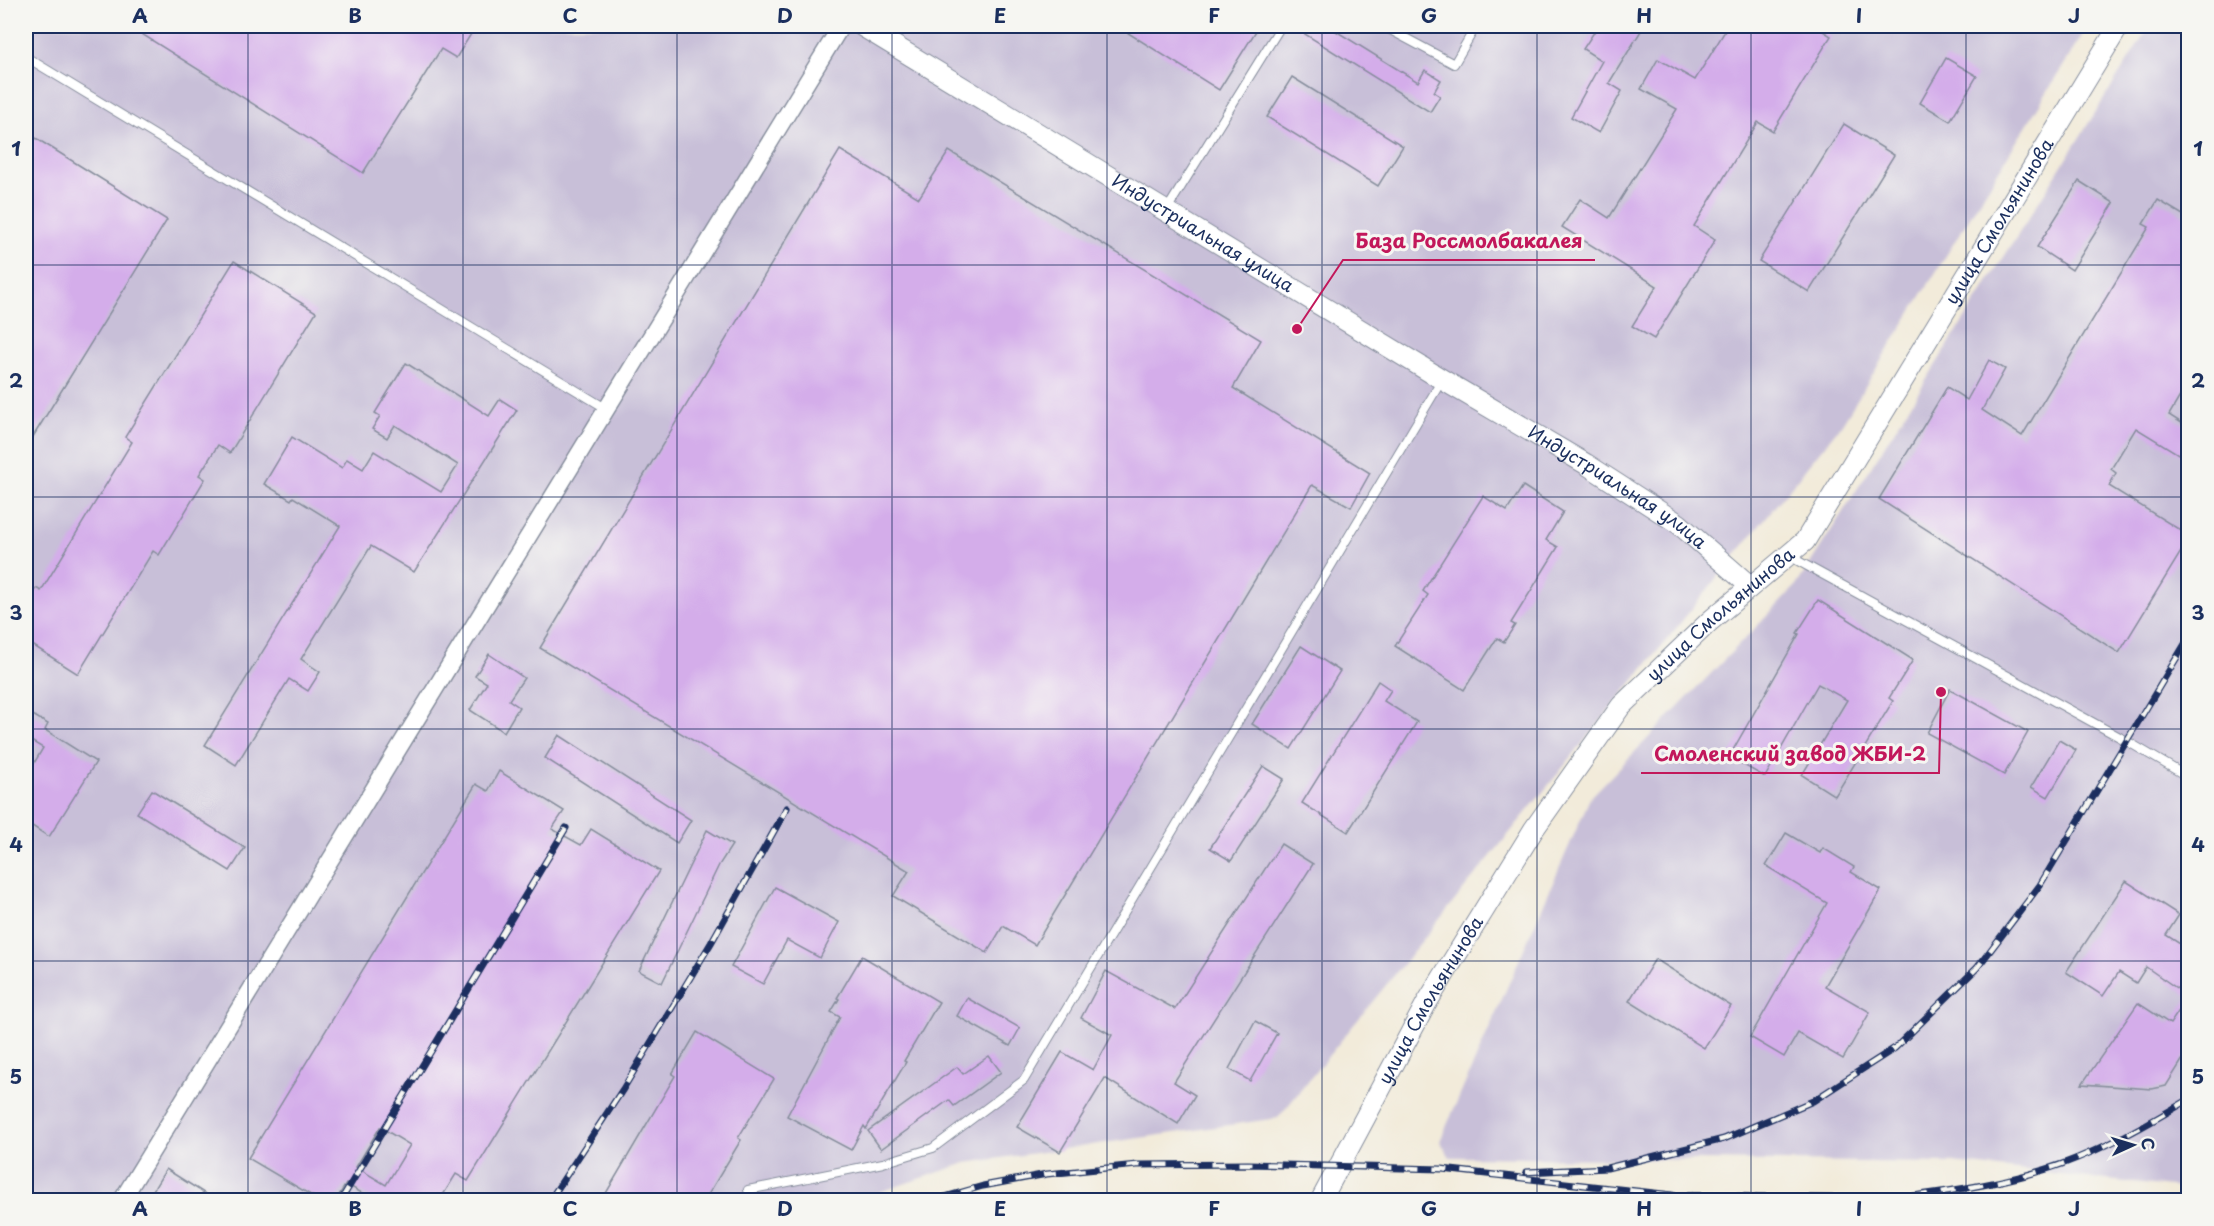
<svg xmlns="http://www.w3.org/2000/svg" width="2214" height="1226" viewBox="0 0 2214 1226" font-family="'Playpen Sans',sans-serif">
<rect width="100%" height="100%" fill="#f6f6f2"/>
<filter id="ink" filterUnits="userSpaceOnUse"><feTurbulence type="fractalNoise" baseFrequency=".0167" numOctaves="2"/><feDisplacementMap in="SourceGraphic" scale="12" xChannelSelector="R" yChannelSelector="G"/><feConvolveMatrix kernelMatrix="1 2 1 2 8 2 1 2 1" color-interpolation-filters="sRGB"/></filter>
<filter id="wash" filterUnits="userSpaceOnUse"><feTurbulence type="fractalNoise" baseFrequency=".008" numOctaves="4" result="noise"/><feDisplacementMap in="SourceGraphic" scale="24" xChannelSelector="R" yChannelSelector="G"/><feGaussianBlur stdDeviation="1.35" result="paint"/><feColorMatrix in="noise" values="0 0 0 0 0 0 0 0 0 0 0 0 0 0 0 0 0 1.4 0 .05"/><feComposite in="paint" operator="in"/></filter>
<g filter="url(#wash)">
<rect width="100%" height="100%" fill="#f2ebda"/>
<g fill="#c8bfd8">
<path d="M 26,26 L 2088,26 L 1842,424 L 1278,1118 L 966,1163 L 856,1200 L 26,1200 Z"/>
<path d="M 2150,26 L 2188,26 L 2188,1189 L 1953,1163 L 1450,1157 L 1440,1141 L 1590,798 L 1796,586 Z"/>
</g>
<g id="blocks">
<g fill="#d4adea" fill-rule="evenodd">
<path d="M 129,26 L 476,26 L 456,58 L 441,49 L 363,173 Z"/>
<path d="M 1117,26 L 1259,26 L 1219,90 Z"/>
<path d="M 1292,26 L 1328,26 L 1418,82 L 1425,70 L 1441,80 L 1434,92 L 1440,96 L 1430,112 Z"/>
<path d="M 1598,26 L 1644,26 L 1609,83 L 1622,91 L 1599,133 L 1571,117 L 1602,61 L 1583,49 Z"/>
<path d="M 1728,26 L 1815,26 L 1831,36 L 1773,131 L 1758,122 L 1694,226 L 1715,240 L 1654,339 L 1632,326 L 1657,286 L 1562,227 L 1580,199 L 1609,218 L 1677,109 L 1641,89 L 1658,59 L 1695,80 Z"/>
<path d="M 1946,58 L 1977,76 L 1950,121 L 1920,103 Z"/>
<path d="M 1292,77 L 1403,146 L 1378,186 L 1267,117 Z"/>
<path d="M 1844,124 L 1894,155 L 1809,292 L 1759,261 Z"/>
<path d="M 26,132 L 167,220 L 26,448 Z"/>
<path d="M 840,150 L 919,198 L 949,151 L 1261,340 L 1233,388 L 1370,473 L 1351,507 L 1312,485 L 1035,945 L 1003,926 L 987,953 L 893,896 L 909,871 L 540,648 Z"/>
<path d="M 2079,181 L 2114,203 L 2072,270 L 2037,247 Z"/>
<path d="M 2158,200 L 2188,218 L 2188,383 L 2169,415 L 2188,427 L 2188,460 L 2136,428 L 2111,469 L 2116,473 L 2109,486 L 2188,535 L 2188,554 L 2182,550 L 2119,653 L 1879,499 L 1947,387 L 1967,400 L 1989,360 L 2005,369 L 1982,410 L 2022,436 L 2149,227 L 2143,224 Z"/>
<path d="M 234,261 L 316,312 L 230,453 L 218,445 L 199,475 L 205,479 L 159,555 L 153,551 L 78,674 L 26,641 L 26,604 L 36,588 L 41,591 L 132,442 L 125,437 Z"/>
<path d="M 406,363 L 489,416 L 500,399 L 517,410 L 414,572 L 371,546 L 301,659 L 320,672 L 308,691 L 289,679 L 236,765 L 205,745 L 340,526 L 293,497 L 291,500 L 264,484 L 292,437 L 342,468 L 347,459 L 363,469 L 374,451 L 441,492 L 458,465 L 395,425 L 387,438 L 372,429 L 380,416 L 375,413 Z"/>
<path d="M 1523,486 L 1563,512 L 1546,540 L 1558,547 L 1511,623 L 1515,625 L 1504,642 L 1497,638 L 1464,690 L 1395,646 L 1428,595 L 1423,591 L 1483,496 L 1507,511 Z"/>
<path d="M 1818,600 L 1913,660 L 1889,698 L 1893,701 L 1835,796 L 1802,775 L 1847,700 L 1818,684 L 1765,777 L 1729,757 L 1799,634 L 1797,633 Z"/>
<path d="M 1301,646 L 1340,671 L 1291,749 L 1252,724 Z"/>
<path d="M 489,654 L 524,678 L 509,700 L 519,707 L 504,732 L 470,710 L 487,683 L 475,676 Z"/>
<path d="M 1378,681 L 1391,690 L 1384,701 L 1417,722 L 1348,832 L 1302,803 Z"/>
<path d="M 1950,689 L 2028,732 L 2004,775 L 1927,733 Z"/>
<path d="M 26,711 L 48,724 L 45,730 L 96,762 L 49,837 L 26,822 L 26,777 L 43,748 L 26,738 Z"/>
<path d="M 559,735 L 691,820 L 677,843 L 545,758 Z"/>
<path d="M 2059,740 L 2076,750 L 2048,797 L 2031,787 Z"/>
<path d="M 1263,766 L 1284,779 L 1231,861 L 1210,848 Z"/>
<path d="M 499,771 L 564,811 L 552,829 L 581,845 L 591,829 L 659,871 L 468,1181 L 456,1174 L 440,1200 L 374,1200 L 346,1184 L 336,1200 L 319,1200 L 248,1158 L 476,784 L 488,791 ZM 380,1127 L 410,1145 L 386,1185 L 356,1167 Z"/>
<path d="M 152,790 L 245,848 L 230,871 L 137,813 Z"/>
<path d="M 707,830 L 732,845 L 719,865 L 662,983 L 639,971 Z"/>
<path d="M 1786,833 L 1820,853 L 1823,848 L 1854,867 L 1851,872 L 1881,890 L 1825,986 L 1870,1012 L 1843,1059 L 1798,1033 L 1784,1057 L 1750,1037 L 1827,903 L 1766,866 Z"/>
<path d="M 1281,844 L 1313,864 L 1174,1082 L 1195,1095 L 1178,1124 L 1105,1078 L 1060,1152 L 1017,1127 L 1062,1052 L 1093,1070 L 1112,1035 L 1081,1018 L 1106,971 L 1175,1009 Z"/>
<path d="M 2126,881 L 2179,915 L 2166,935 L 2188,949 L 2188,996 L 2146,967 L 2136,983 L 2119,972 L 2103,996 L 2066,972 Z"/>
<path d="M 775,887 L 839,922 L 820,958 L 787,940 L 763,984 L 731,967 Z"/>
<path d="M 862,956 L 939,1002 L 904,1061 L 906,1062 L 866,1129 L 864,1126 L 851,1150 L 787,1116 L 840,1017 L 831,1012 L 839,999 L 837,998 Z"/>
<path d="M 1655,959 L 1731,1006 L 1704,1048 L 1629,1001 Z"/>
<path d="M 2188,997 L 2188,1051 L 2166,1086 L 2152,1089 L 2082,1084 L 2138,1003 L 2170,1024 Z"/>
<path d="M 967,998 L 1020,1028 L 1010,1046 L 957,1016 Z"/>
<path d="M 1255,1021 L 1277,1033 L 1250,1081 L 1229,1069 Z"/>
<path d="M 697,1032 L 774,1079 L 738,1138 L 741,1140 L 705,1200 L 602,1200 L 675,1076 L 672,1074 Z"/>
<path d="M 989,1056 L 1001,1072 L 954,1106 L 949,1100 L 881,1149 L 868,1131 L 957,1067 L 963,1074 Z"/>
<path d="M 166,1169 L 215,1200 L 147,1200 Z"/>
</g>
</g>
</g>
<g filter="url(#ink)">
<use href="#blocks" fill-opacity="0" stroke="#868d9c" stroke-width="1.5"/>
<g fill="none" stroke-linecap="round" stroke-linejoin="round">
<g stroke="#868d9c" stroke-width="10">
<g id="service">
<path d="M 1383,26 L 1454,64 L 1476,26"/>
<path d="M 26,57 L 607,409"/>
<path d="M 1166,211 L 1281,26"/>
<path d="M 1789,556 L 2125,740 L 2188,777"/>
<path d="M 748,1190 L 883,1163 L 933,1148 L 1024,1080 L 1442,380"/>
</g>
</g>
<g stroke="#868d9c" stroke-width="19">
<path id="minor" d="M 122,1200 L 841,26"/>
</g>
<g stroke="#868d9c" stroke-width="22">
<g id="tertiary">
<path id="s1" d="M 862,26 L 1443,380 L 1586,464 L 1679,524 L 1750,586"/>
<path id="s2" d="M 1321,1200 L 1426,1004 L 1534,829 L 1621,706 L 1710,621 L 1805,541 L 2119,26"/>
</g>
</g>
<use href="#service" stroke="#fff" stroke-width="8"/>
<use href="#minor" stroke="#fff" stroke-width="16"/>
<use href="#tertiary" stroke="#fff" stroke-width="20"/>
<g stroke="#1b2f5e" stroke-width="7">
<g id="rail">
<path d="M 1526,1172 L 1607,1168 L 1724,1139 L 1813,1101 L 1895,1048 L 1977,968 L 2040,885 L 2188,639"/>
<path d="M 1914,1196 C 1964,1189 2014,1181 2062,1164 C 2106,1148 2148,1124 2188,1100"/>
<path d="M 341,1200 L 566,828"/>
<path d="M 550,1200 L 623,1089 L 711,943 L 787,808"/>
<path d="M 934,1200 L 983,1186 L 1047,1174 L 1137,1165 L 1248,1164 L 1442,1169 L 1672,1195 L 1923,1200"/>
</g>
</g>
<use href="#rail" stroke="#f6f6f2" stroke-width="4.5" stroke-dasharray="14" stroke-linecap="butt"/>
</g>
</g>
<path fill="none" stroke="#1b2f5e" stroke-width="1.5" stroke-opacity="0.55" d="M 248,26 L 248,1200M 463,26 L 463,1200M 677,26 L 677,1200M 892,26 L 892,1200M 1107,26 L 1107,1200M 1322,26 L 1322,1200M 1537,26 L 1537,1200M 1751,26 L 1751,1200M 1966,26 L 1966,1200M 26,265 L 2188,265M 26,497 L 2188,497M 26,729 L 2188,729M 26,961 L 2188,961"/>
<g text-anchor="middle" stroke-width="6" stroke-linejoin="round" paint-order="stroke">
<g font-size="18" fill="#1b2f5e" stroke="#f6f6f2">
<text dy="6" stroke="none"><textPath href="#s2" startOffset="1200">улица Смольянинова</textPath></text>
<text dy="6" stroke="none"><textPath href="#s1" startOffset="399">Индустриальная улица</textPath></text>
<text dy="6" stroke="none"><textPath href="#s1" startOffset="885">Индустриальная улица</textPath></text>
<text dy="6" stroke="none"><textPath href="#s2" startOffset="714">улица Смольянинова</textPath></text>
<text dy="6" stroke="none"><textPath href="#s2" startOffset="228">улица Смольянинова</textPath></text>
</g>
</g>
<path fill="none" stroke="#c2185b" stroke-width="2" d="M1297 329L1343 260H1595M1941 692L1939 773H1641"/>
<g fill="#c2185b" stroke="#f6f6f2" stroke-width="2">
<circle cx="1297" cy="329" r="6"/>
<circle cx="1941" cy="692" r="6"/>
</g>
<g font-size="20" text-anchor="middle" font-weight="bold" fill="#c2185b" stroke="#f6f6f2" stroke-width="6" stroke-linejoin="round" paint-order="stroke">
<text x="1469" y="248">База Россмолбакалея</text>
<text x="1790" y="761">Смоленский завод ЖБИ-2</text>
</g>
<rect width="2214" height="1226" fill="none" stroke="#f6f6f2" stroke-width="66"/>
<g transform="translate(2133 1145) rotate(86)" stroke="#f6f6f2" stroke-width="4.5" paint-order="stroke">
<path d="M0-4.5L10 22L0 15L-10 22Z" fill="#1b2f5e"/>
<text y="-9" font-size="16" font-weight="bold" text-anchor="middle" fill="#1b2f5e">С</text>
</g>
<rect x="33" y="33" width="2148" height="1160" fill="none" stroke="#1b2f5e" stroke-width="2"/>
<g font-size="20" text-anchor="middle" font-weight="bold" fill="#1b2f5e">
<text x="140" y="23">A</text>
<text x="355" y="23">B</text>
<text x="570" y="23">C</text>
<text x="785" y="23">D</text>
<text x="1000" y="23">E</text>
<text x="1214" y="23">F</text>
<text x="1429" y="23">G</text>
<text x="1644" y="23">H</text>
<text x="1859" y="23">I</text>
<text x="2074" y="23">J</text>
<text x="16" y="156">1</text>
<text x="2198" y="156">1</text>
<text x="16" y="388">2</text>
<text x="2198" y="388">2</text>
<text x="16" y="620">3</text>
<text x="2198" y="620">3</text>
<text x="16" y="852">4</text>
<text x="2198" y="852">4</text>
<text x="16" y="1084">5</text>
<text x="2198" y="1084">5</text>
<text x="140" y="1216">A</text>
<text x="355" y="1216">B</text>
<text x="570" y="1216">C</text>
<text x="785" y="1216">D</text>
<text x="1000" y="1216">E</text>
<text x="1214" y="1216">F</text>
<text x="1429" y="1216">G</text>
<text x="1644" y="1216">H</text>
<text x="1859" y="1216">I</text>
<text x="2074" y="1216">J</text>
</g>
</svg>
